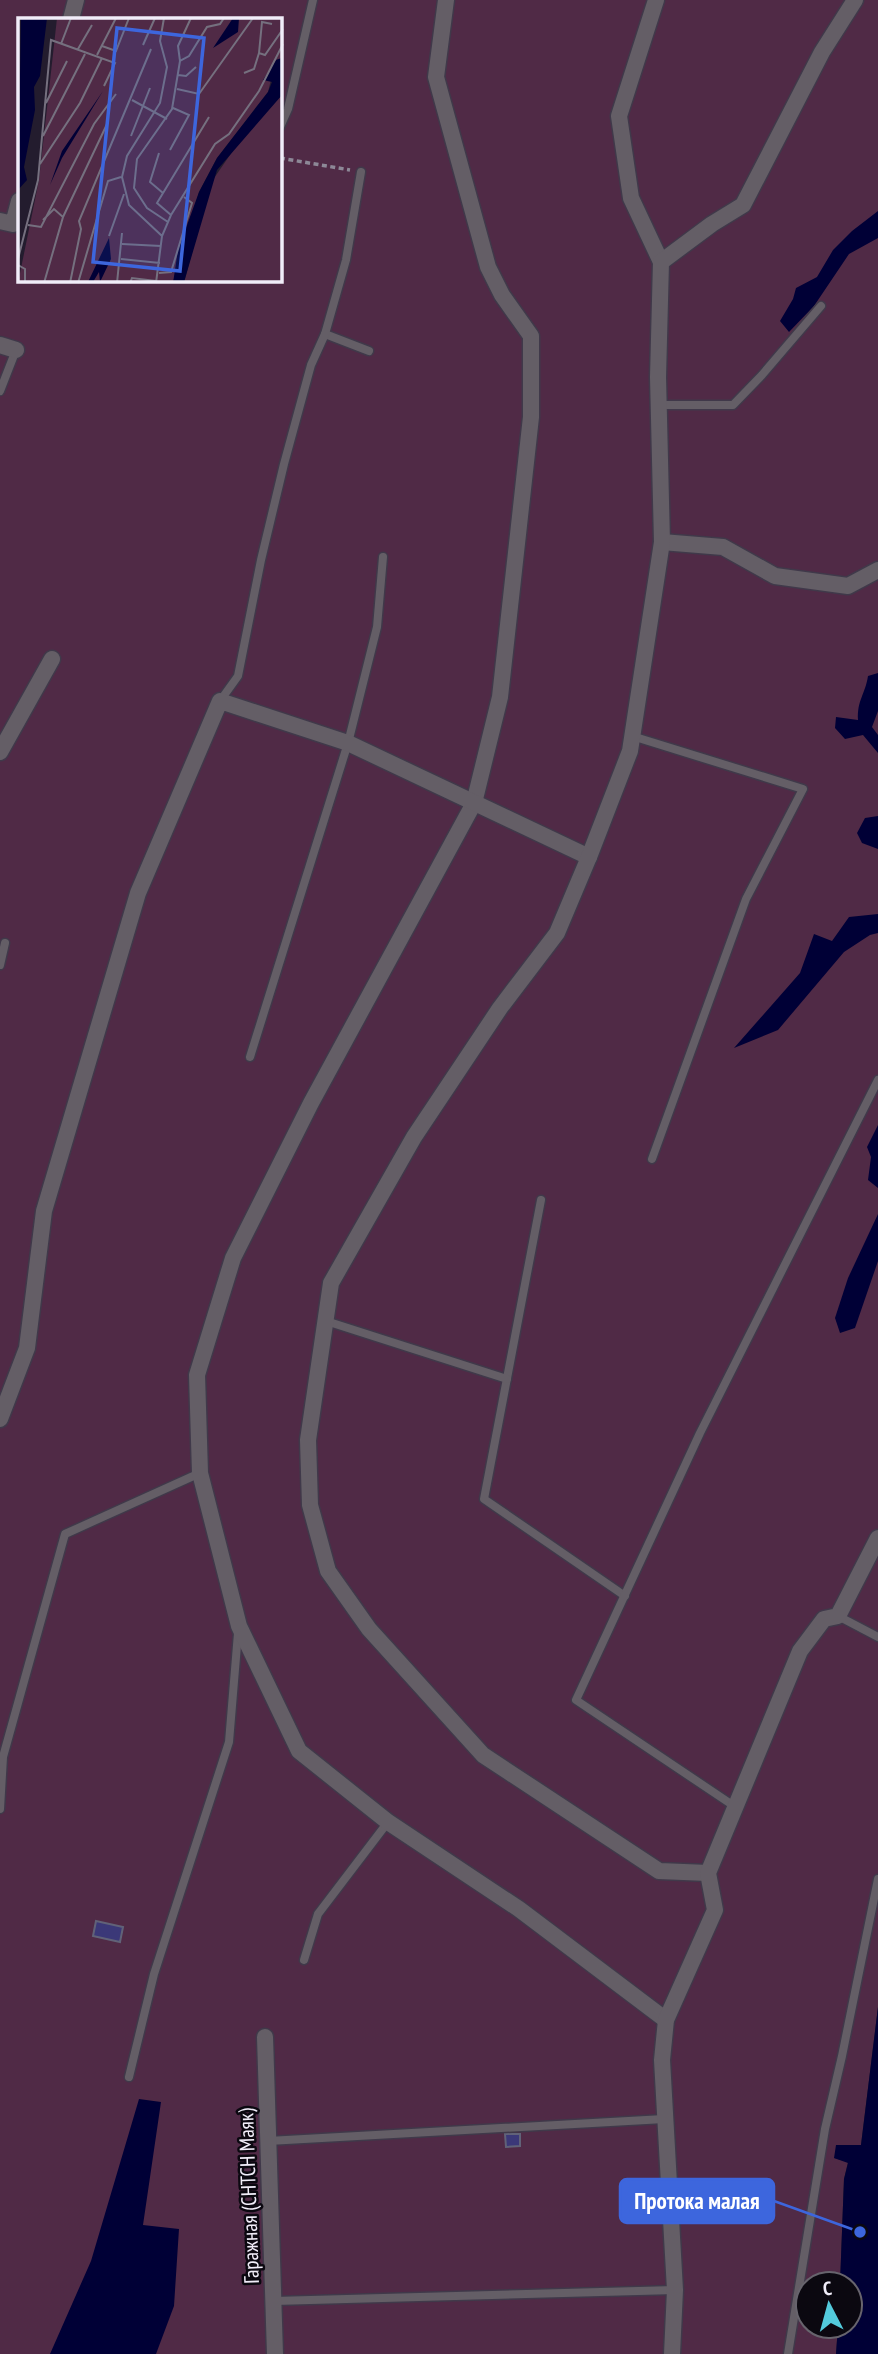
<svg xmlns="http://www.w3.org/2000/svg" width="878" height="2354" viewBox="0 0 878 2354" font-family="'PT Sans Narrow',sans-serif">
<rect width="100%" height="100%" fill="#231c2e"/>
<path fill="#502a46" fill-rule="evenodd" d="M 0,0 L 878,0 L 878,2007 L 861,2145 L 834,2158 L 848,2162 L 844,2179 L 840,2284 L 808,2284 L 808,2326 L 838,2326 L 836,2354 L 0,2354 ZM 19,19 L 280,19 L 280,280 L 19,280 Z"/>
<g fill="#000036">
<path d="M 878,211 L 878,238 L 849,254 L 814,306 L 789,332 L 780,321 L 793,299 L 796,288 L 817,277 L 833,250 L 852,231 Z"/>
<path d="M 878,673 L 878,711 L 872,727 L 878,735 L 878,753 L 863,735 L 845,739 L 835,728 L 836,717 L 858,720 C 857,700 865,695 868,676 Z"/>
<path d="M 878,816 L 878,849 L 862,843 L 857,833 L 865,818 Z"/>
<path d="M 878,914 L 878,933 L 870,935 L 844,952 L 778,1030 L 734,1048 L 800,973 L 814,934 L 832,941 L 849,917 Z"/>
<path d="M 878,1125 L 878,1188 L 868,1180 L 871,1157 L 867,1147 Z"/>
<path d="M 878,1214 L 878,1261 L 855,1328 L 840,1333 L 835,1318 L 848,1278 Z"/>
<path d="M 878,2007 L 878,2354 L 836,2354 L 838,2326 L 850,2326 L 850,2284 L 840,2284 L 844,2179 L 848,2163 L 834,2158 L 836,2145 L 861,2145 Z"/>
<path d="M 139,2099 L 161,2102 L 143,2225 L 179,2229 L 174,2306 L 156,2354 L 50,2354 L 91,2261 Z"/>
</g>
<g fill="#3b3878" stroke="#616278" stroke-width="2">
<path d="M 96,1921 L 123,1927 L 120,1942 L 93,1936 Z"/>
<path d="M 505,2134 L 520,2134 L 520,2146 L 506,2147 Z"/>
</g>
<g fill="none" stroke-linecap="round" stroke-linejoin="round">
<g stroke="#40394a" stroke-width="11">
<g id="service">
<path d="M 280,127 L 288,109 L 313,0"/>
<path d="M 325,334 L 369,351"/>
<path d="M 0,391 L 16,350"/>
<path d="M 659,405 L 733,405 L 762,375 L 821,306"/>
<path d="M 220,701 L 238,676 L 261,560 L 284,464 L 311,365 L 325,334 L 346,260 L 361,172"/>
<path d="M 632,736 L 803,789 L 746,899 L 652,1159"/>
<path d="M 0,965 L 5,943"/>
<path d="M 250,1057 L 348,743 L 377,627 L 383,557"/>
<path d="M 541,1200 L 484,1499 L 625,1596"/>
<path d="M 326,1321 L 507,1379"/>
<path d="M 838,1616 L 878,1637"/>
<path d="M 734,1806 L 576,1700 L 700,1433 L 878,1080"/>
<path d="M 0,1809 L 3,1757 L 65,1534 L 200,1473"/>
<path d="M 304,1960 L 318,1914 L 388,1822"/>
<path d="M 129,2077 L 154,1974 L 229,1742 L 238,1633"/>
<path d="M 268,2141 L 664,2119"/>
<path d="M 274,2301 L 675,2290"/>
<path d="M 788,2354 L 825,2129 L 842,2056 L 878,1879"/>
</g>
</g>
<g stroke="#40394a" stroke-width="19">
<g id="minor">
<path d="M 446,0 L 436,77 L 488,267 L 502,295 L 531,336 L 531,417 L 500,697 L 474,803 L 311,1103 L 233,1258 L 197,1375 L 200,1473 L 239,1626 L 299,1751 L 388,1822 L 519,1909 L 666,2020"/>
<path d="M 656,0 L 619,116 L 631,198 L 661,262"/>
<path d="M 71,19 L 76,0"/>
<path d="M 0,221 L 13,224 L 19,201"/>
<path d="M 0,345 L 16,350"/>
<path d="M 662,542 L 723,547 L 775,576 L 848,586 L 878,570"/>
<path d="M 0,752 L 52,659"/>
<path d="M 0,1419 L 27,1348 L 44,1211 L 138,893 L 220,701 L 348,743 L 589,857"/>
<path d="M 708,1873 L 659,1871 L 483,1755 L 369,1629 L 328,1571 L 310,1505 L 308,1440 L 331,1283 L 414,1137 L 500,1008 L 557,933 L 589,857 L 630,751 L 662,542 L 658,377 L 661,262 L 712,224 L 743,205 L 822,52 L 855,0"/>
<path d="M 265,2037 L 275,2354"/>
<path d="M 672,2354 L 675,2290 L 662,2060 L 666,2020 L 715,1910 L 708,1873 L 800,1651 L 824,1619 L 838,1616 L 878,1538"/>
</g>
</g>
<path stroke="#8d8897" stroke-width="3.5" stroke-dasharray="5 3.5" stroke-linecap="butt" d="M 280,158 L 350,170"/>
<use href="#service" stroke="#645e66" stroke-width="8"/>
<use href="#minor" stroke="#645e66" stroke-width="16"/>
</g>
<g text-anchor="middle" stroke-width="5" stroke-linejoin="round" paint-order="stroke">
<g font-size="21" fill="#f1edf9" stroke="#0b0810">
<text transform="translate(249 2196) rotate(-92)" y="7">Гаражная (СНТСН Маяк)</text>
</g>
</g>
<g transform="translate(18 18)">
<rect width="264" height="264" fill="#231c2e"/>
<path d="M 39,0 L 264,0 L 264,40 L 258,42 L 250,74 L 199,140 L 181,174 L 155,264 L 0,265 L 21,162 ZM 264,77 L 264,264 L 166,265 L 192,166 L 225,118 Z" fill="#502a46"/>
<path d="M 3,0 L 29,0 L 22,58 L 16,69 L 17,92 L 6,149 L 9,162 L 0,172 ZM 215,0 L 221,0 L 220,14 L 195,30 ZM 264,40 L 264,77 L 199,152 L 166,264 L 155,265 L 160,232 L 181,174 L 199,140 L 250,74 L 254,64 L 245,62 L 258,42 ZM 85,73 L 44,140 L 32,167 L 44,133 ZM 91,220 L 93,241 L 82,264 L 81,254 L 75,264 L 70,264 Z" fill="#000036"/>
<path fill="none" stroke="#75707f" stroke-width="2" d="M 43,26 L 53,0M 125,27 L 137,0M 84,28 L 98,33 L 111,0M 60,31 L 74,7M 241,35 L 244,4 L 254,6M 79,37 L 98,0M 162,43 L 160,28 L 173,0M 226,55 L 236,51 L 241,35 L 247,37 L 265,11M 160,57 L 168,58 L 178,49M 159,71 L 181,76 L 235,0M 114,82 L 149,101M 28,85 L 49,43M 25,118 L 67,36M 113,118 L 132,70M 152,132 L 171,97 L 155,90M 141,135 L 132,164 L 145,175M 22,146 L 62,85 L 84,40M 153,197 L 139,185 L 191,99M 45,199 L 90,104M 25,202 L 36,191 L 45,199 L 26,265M 150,204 L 129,190 L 116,170 L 119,141 L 154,91 L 162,43 L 171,38 L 189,9 L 202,6 L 206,0M 10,207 L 23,209 L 76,106 L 98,76M 91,218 L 106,176M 144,218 L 111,187 L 104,159 L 109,138 L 142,85 L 149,49 L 142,23 L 146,0M 104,226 L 143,228M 0,241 L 20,162 L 33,22 L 97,45 L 86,68M 103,241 L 142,245M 0,247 L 7,251 L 7,265M 141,255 L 153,254 L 174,185 L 166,179M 52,265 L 63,211 L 61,203 L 133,31M 60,265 L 90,163 L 103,159M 99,265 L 104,215M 112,265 L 114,260 L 138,263M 138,265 L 144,218 L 153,197 L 197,126 L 211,116 L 241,73 L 265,26"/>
<path fill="#3d66dd" fill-opacity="0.15" stroke="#3d66dd" stroke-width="3.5" d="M 99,10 L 186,20 L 162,253 L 75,244 Z"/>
<rect width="264" height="264" fill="none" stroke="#f1edf9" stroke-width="3.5"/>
</g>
<path fill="none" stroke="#3d66dd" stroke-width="2.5" d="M860 2232L774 2201"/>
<circle fill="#3d66dd" stroke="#0b0810" stroke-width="2.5" cx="860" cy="2232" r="7"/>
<rect fill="#3d66dd" stroke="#3d66dd" stroke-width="2.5" x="620" y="2179" width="154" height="44" rx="7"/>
<g font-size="23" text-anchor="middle" font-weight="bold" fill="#fff">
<text x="697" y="2209">Протока малая</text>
</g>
<g transform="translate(829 2305) rotate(354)"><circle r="33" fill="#0b0810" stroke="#67646d" stroke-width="2"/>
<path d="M0-5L12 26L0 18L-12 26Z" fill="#53cadc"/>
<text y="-10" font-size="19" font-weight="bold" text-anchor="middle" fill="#f1edf9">С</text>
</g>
</svg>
